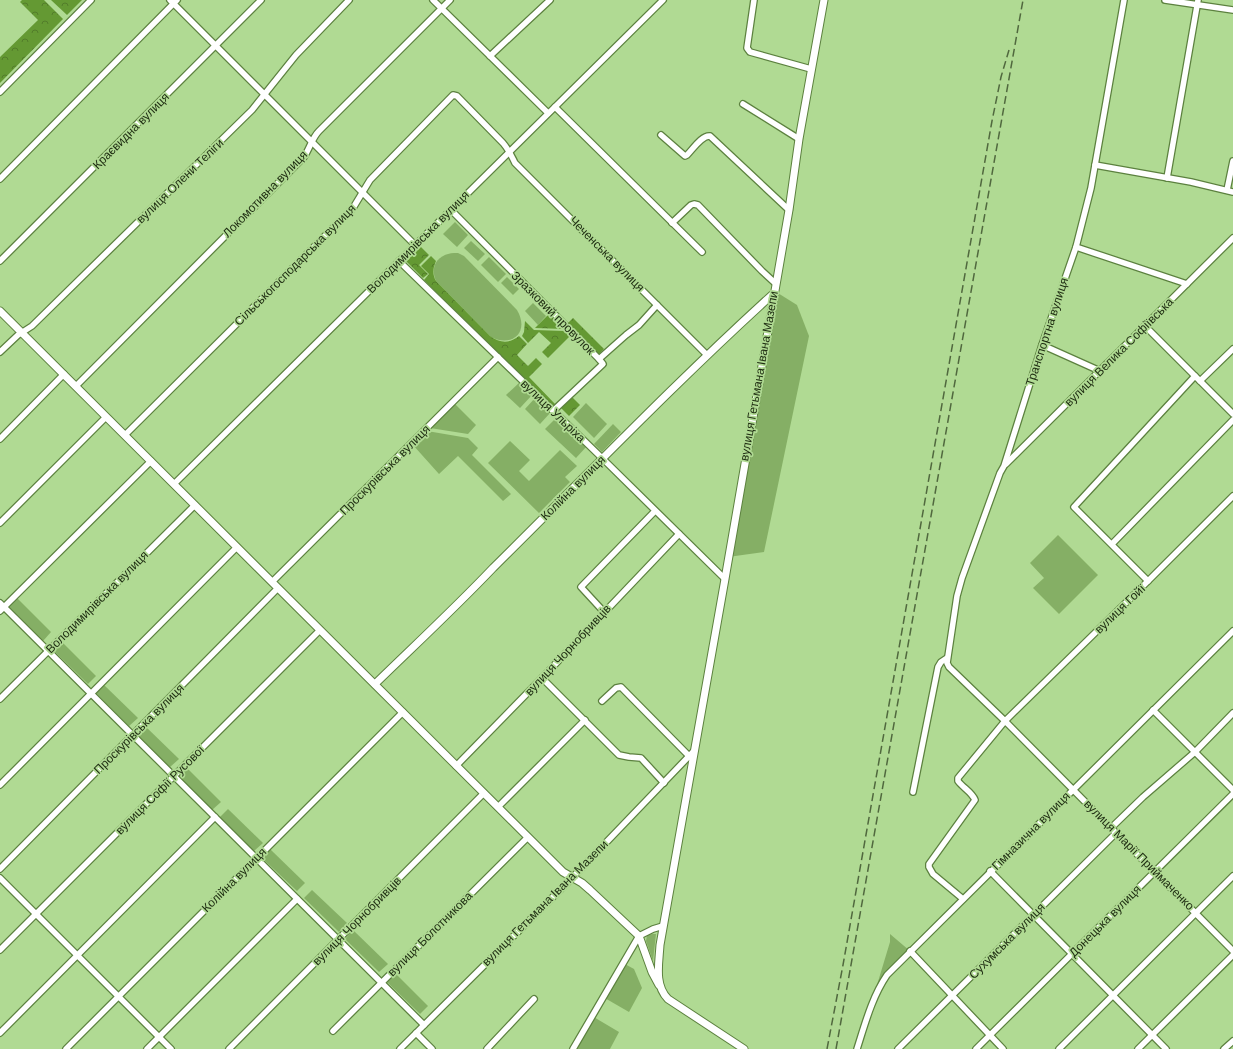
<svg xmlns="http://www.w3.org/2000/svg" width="1233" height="1049" viewBox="0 0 1233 1049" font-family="Arial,sans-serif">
<defs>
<pattern id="forest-crowns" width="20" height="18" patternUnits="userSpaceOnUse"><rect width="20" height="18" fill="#649933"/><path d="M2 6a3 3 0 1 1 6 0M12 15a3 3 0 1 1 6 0" fill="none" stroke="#527d2a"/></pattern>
</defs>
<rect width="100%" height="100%" fill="#b0da93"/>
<g fill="#85af65">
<path d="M 455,222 L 468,235 L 457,247 L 443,234 Z"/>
<path d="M 471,241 L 485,254 L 478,261 L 464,248 Z"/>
<path d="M 454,253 L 458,253 L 464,256 L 517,310 C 530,332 512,348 491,337 L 436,281 C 429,265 439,254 454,253 Z"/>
<path d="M 489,257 L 506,274 L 498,282 L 481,265 Z"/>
<path d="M 507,277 L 519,289 L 513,295 L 501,283 Z"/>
<path d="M 773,290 L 797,305 L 809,336 L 764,552 L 728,557 Z"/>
<path d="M 533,303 L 546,316 L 538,325 L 525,311 Z"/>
<path d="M 520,382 L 533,394 L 520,408 L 506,395 Z"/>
<path d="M 536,397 L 551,412 L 540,424 L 525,409 Z"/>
<path d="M 454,403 L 476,425 L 468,434 L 430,428 Z"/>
<path d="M 586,403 L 607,424 L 594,438 L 573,417 Z"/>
<path d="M 557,417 L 587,446 L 576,458 L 545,429 Z"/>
<path d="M 613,424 L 621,432 L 602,452 L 594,444 Z"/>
<path d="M 427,431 L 468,438 L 478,448 L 472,455 L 511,494 L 503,501 L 458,456 L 439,474 L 413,445 Z"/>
<path d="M 510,441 L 530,460 L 519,471 L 529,481 L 560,450 L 577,466 L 565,477 L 570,482 L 539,513 L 488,463 Z"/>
<path d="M 1058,535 L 1098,575 L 1059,614 L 1033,588 L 1044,578 L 1030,563 Z"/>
<path d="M 17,598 L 51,632 L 43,641 L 8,606 Z"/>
<path d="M 62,642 L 96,676 L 88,684 L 53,650 Z"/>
<path d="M 103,684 L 138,718 L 129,726 L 95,692 Z"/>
<path d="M 144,725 L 179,759 L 170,767 L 136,733 Z"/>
<path d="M 186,767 L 221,802 L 212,810 L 178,776 Z"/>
<path d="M 228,809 L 263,843 L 254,851 L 220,817 Z"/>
<path d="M 270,849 L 305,883 L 297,891 L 262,858 Z"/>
<path d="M 312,890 L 347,923 L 339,932 L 304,898 Z"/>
<path d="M 353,930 L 388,964 L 379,972 L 345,939 Z"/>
<path d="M 653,934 L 656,934 L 653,961 L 646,941 L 647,935 Z"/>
<path d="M 890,934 L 910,951 L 885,974 L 877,985 L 890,942 Z"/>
<path d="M 623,963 L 634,969 L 642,988 L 629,1012 L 603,997 Z"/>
<path d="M 394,972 L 428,1006 L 420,1014 L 385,980 Z"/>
<path d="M 592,1016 L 619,1032 L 610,1049 L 573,1049 Z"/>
</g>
<g fill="url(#forest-crowns)">
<path d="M 22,0 L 44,0 L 63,19 L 0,83 L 0,57 L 38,20 L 20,2 Z"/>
<path d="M 51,0 L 82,0 L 67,15 Z"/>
<path d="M 420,246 L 429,255 L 419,265 L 428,274 L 423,278 L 406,261 Z"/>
<path d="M 431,256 L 436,261 C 433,268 432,274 436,281 L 490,336 C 500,343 509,344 519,336 L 527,344 L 517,355 L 528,366 L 536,358 L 542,364 L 529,377 L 555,404 L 553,407 L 424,280 L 429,274 L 421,266 Z"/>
<path d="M 549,314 L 564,329 L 535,328 Z"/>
<path d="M 573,318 L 604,349 L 597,356 L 566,325 Z"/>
<path d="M 525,321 L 534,330 L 565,331 L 570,336 L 548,358 L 542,352 L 551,343 L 539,332 L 528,343 L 522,336 L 524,332 Z"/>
<path d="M 572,397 L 580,405 L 569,416 L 561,408 Z"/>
</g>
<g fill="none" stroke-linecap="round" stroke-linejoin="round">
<g stroke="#5c813f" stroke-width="8">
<g id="minor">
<path d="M 170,0 L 415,245"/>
<path d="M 433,0 L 548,113"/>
<path d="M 754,0 L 747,48 L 750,52 L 811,69"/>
<path d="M 1124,0 L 1091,188 L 1076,247 L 1042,345 L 1004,466 L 1000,473 L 962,578 L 957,596 L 947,663 L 949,667 L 1005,721 L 1148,581 L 1233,496"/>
<path d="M 1165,0 L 1233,10"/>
<path d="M 490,56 L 550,0"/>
<path d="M 0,92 L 91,0"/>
<path d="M 743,104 L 799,139"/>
<path d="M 555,107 L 702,252"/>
<path d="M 661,135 L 685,156 L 687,155 C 693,149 702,135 710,136 L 789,210"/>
<path d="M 1095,165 L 1191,182 L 1233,192"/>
<path d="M 1167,178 L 1198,0"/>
<path d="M 0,179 L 177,0"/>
<path d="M 1227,190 L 1233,161"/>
<path d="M 451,210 L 599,359 L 626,335 L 639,325 L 657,305"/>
<path d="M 672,223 L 691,205 L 694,204 L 698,205 L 762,271 L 775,283"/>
<path d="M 1076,247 L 1187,284"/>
<path d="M 0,261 L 261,0"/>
<path d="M 399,261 L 602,458 L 725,579"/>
<path d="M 1145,326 L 1233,414"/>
<path d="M 1042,345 L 1100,371"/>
<path d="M 0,352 L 18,335 L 32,326 L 252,110 L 296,55 L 349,0"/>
<path d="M 1200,381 L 1233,349"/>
<path d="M 76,386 L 304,157 C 310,148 312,138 319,131 L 450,0"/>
<path d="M 553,411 L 603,364 L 599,359"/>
<path d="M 125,435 L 353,208 L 370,180 L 453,95 L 457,96 L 503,143 C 509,150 511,155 515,163 L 707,355"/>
<path d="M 0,439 L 64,374"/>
<path d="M 1006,464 L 1233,238"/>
<path d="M 174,484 L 663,0"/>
<path d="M 0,523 L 106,417"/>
<path d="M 1112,544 L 1233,420"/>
<path d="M 1148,581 L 1074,507 L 1195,376"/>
<path d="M 272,582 L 498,357"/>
<path d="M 0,603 L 424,1025"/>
<path d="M 0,611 L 151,461"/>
<path d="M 604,612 L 581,587 L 655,511"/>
<path d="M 542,678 L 619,755 L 629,757 L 641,758 L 664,783"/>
<path d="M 0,699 L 195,505"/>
<path d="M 602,701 L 616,688 L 621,687 L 690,757"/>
<path d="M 1153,710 L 1233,790"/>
<path d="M 456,766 L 542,678 L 679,534"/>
<path d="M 0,785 L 237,547"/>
<path d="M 913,792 L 938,667 L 941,662 L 947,658"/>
<path d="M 498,807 L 585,720"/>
<path d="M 1111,828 L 1143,797 L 1195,752 L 1233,713"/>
<path d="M 0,869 L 278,588"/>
<path d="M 990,871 L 1166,1049"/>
<path d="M 0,878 L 171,1049"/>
<path d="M 963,899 L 933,874 L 929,867 L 929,864 L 975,800 C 972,792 963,788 958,781 L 958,778 L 1005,721 L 1233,951"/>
<path d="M 0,950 L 320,630"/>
<path d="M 910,951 L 1003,1049"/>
<path d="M 333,1031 L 528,837"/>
<path d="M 0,1033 L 215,817"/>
<path d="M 416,1033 L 432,1049"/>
<path d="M 66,1049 L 403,712"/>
<path d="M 147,1049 L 297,899"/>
<path d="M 229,1049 L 484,793"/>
<path d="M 400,1049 L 572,878 L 693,752"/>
<path d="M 487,1049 L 534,999"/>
<path d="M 573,1049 L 639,936 L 653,929 L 663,926"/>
<path d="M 857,1049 C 865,1024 872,997 887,975 L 1233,631"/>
<path d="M 898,1049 L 1116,833"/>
<path d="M 976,1049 L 1233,794"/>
<path d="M 1059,1049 L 1233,876"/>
<path d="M 1138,1049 L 1233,955"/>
<path d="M 1224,1049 L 1233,1041"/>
</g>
</g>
<g stroke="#5c813f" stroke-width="9">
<g id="tertiary">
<path d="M 0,311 L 553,862 L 563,872 L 582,883 L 590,890 L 639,936 L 652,972 L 659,985"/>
<path d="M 375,684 C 414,646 455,608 493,568 C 586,476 676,382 773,294"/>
</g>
</g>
<g stroke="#5c813f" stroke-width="9">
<path id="secondary" d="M 744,1049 L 668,999 C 654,985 659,963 660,945 L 725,579 L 789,210 L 799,139 L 824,0"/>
</g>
<use href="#minor" stroke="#fff" stroke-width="5.5"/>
<use href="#tertiary" stroke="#fff" stroke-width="7"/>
<use href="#secondary" stroke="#fff" stroke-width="7"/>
<g stroke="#50683e" stroke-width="1.5" stroke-dasharray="8 4" stroke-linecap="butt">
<path d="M 827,1049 L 843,965 L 992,121 L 1001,77 L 1009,50"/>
<path d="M 836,1049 L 1023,0"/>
</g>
</g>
<g text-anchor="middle" stroke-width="3.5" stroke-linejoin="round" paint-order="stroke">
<g font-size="12" fill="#202f13" stroke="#b0da93">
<text transform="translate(131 131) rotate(-45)" y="4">Краєвидна вулиця</text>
<text transform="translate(180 181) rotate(-44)" y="4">вулиця Олени Теліги</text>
<text transform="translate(265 194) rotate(-46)" y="4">Локомотивна вулиця</text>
<text transform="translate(418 242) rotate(-45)" y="4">Володимирівська вулиця</text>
<text transform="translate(607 254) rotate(45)" y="4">Чеченська вулиця</text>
<text transform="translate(295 265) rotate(-45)" y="4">Сільськогосподарська вулиця</text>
<text transform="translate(553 313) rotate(45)" y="4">Зразковий провулок</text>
<text transform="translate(1047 332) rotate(-72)" y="4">Транспортна вулиця</text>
<text transform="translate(1119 352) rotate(-45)" y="4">вулиця Велика Софіївська</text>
<text transform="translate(759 376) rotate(-80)" y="4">вулиця Гетьмана Івана Мазепи</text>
<text transform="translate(553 411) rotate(44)" y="4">вулиця Ульріха</text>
<text transform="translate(385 470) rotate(-45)" y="4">Проскурівська вулиця</text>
<text transform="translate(573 488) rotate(-45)" y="4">Колійна вулиця</text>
<text transform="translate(97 602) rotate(-45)" y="4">Володимирівська вулиця</text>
<text transform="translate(1120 609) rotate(-44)" y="4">вулиця Гойї</text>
<text transform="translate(568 650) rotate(-47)" y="4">вулиця Чорнобривців</text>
<text transform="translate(139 729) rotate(-45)" y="4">Проскурівська вулиця</text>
<text transform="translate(160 790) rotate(-45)" y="4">вулиця Софії Русової</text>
<text transform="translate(1031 831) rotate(-45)" y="4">Гімназична вулиця</text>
<text transform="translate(1139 855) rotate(45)" y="4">вулиця Марії Приймаченко</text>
<text transform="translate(234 880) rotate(-45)" y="4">Колійна вулиця</text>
<text transform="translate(545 903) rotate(-45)" y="4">вулиця Гетьмана Івана Мазепи</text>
<text transform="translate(357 921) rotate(-45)" y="4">вулиця Чорнобривців</text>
<text transform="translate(1105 921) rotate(-45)" y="4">Донецька вулиця</text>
<text transform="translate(430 934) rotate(-45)" y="4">вулиця Болотникова</text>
<text transform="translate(1007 941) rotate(-45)" y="4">Сухумська вулиця</text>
</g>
</g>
</svg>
